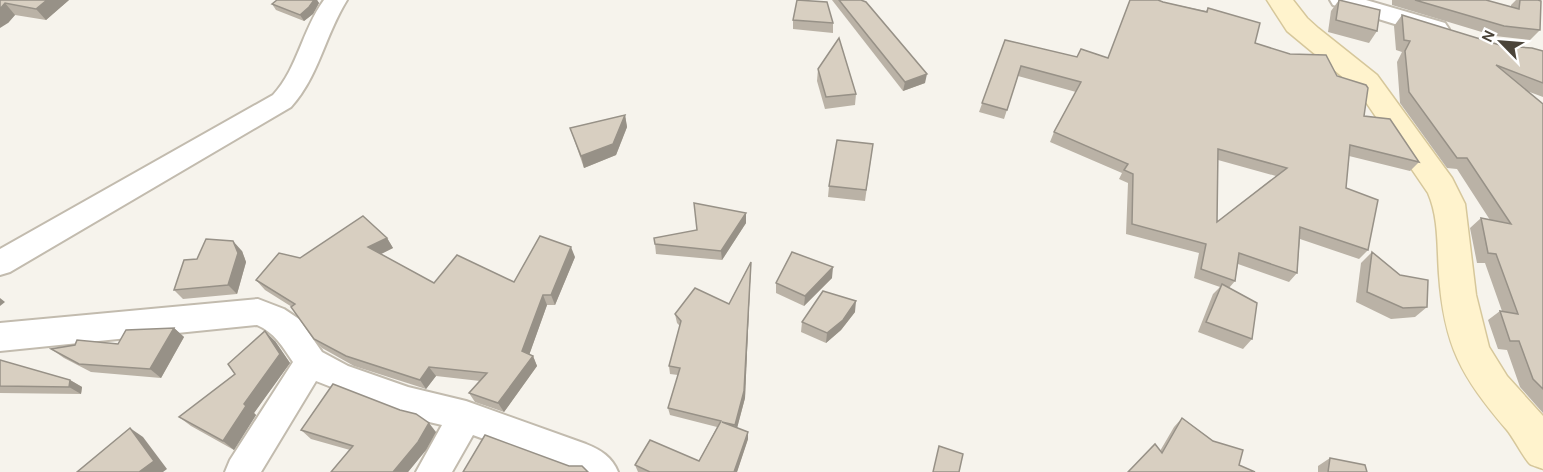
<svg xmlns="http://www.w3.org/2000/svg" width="1543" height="472" viewBox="0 0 1543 472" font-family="Karla,sans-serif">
<rect width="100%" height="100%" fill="#f6f3ec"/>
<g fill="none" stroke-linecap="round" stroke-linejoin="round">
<g stroke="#c2bbae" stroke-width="4">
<g id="street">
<path d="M 324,0 L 347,0 C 325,35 319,76 291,107 L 10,272 L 0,275 L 0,249 L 273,95 C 298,68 302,30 324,0 Z"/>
<path d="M 1330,0 L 1366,0 L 1445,23 L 1449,29 L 1445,35 L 1437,37 L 1333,5 Z"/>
<path d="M 258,299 L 284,309 L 299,319 L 322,352 L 348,366 L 408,387 L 466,401 L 586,444 C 601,450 612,457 618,472 L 574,472 L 473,435 L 452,472 L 416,472 L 442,425 L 408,417 L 316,381 L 261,472 L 225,472 L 230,460 L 293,362 C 283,347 274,332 257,325 L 0,351 L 0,323 Z"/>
</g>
</g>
<g stroke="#d6c79b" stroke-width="3">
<path id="secondary" d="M 1267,0 L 1293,0 L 1307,18 L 1318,28 L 1377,75 L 1452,178 L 1465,204 L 1476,295 L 1489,347 L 1507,376 L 1543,416 L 1543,469 C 1539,467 1533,466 1530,464 C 1525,460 1513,437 1507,430 C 1461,376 1444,346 1439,274 C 1437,247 1439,218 1428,193 L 1357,89 L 1287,31 Z"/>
</g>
<use href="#street" fill="#fff" fill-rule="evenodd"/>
<use href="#secondary" fill="#fff3cd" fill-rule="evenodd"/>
</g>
<g fill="#bab2a6" fill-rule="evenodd">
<path d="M 0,0 L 69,0 L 46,20 L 15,15 L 8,23 Z"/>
<path d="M 277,0 L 317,0 L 319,3 L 313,14 L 304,21 L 276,10 L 272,4 Z"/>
<path d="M 832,0 L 861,0 L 925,83 L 903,91 Z"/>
<path d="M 1339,0 L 1377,31 L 1369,43 L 1328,32 L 1331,11 Z"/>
<path d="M 1392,0 L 1486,0 L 1511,7 L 1511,5 L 1516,0 L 1538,0 L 1540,30 L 1530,40 L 1495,36 L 1392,5 Z"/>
<path d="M 1163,2 L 1206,11 L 1208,8 L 1255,43 L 1337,76 L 1364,116 L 1419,162 L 1410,171 L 1349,156 L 1346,188 L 1368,250 L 1359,259 L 1300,239 L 1297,273 L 1289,282 L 1238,264 L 1235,281 L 1229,288 L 1252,339 L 1243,349 L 1198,332 L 1213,294 L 1220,287 L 1194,278 L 1199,253 L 1126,234 L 1128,183 L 1119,179 L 1122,173 L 1050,142 L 1054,132 L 1076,92 L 1018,76 L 1004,119 L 979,112 L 1005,40 L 1077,57 L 1107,58 ZM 1218,160 L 1276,176 L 1217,222 Z"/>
<path d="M 1402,15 L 1503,46 L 1543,51 L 1543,97 L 1527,91 L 1543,104 L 1543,413 L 1520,387 L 1507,350 L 1498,349 L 1488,320 L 1500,311 L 1502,311 L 1485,263 L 1477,263 L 1470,228 L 1481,218 L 1490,220 L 1457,169 L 1447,168 L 1400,103 L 1397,62 L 1402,52 L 1396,50 L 1394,26 Z"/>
<path d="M 793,20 L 833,23 L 833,33 L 793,29 Z"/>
<path d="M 818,69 L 856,94 L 855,105 L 825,109 L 817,81 Z"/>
<path d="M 625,115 L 627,127 L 616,155 L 584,168 L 570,128 Z"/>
<path d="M 873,144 L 865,201 L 828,197 L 829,186 Z"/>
<path d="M 746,213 L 746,223 L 722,260 L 656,254 L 655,244 Z"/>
<path d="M 387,238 L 393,248 L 381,254 L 434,283 L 514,282 L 575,257 L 555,305 L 547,305 L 529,355 L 533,356 L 537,366 L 504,412 L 475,402 L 469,393 L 480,381 L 436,376 L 426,389 L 354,366 L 322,348 L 314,339 L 292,307 L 265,290 L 256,280 L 300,258 Z"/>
<path d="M 242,251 L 246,262 L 237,294 L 183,299 L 174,290 L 197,259 Z"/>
<path d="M 1372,252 L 1427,307 L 1415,317 L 1391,319 L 1356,302 L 1361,263 Z"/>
<path d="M 751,262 L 745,398 L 737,428 L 748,432 L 748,439 L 737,472 L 638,472 L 635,465 L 699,461 L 717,427 L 670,415 L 668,408 L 678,375 L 670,374 L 669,366 L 680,326 L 677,323 L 675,314 L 729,304 Z"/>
<path d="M 832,278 L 804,306 L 776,293 L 776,283 Z"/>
<path d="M 855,312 L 841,330 L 826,343 L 801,332 L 802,322 Z"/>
<path d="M 174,328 L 184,337 L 161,378 L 91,372 L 64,358 L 51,349 L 118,344 Z"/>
<path d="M 275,341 L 290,363 L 254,413 L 256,415 L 234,450 L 191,426 L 179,417 L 235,374 Z"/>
<path d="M 0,360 L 70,380 L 82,387 L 81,394 L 0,393 Z"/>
<path d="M 1182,418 L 1213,441 L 1128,472 L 1160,451 L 1174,427 Z"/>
<path d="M 301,430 L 436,432 L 426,450 L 408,472 L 331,472 L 350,450 L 311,439 Z"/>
<path d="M 1330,458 L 1367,472 L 1318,472 L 1318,466 Z"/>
</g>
<g fill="#979187">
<path d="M 47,0 L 69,0 L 46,20 L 36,9 Z"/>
<path d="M 314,0 L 317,0 L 319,3 L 313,14 L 304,21 L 300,15 Z"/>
<path d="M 5,3 L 15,15 L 8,23 L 0,28 L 0,9 Z"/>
<path d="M 927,74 L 925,83 L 903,91 L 905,82 Z"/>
<path d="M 625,115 L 627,127 L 616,155 L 584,168 L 581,156 Z"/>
<path d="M 746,213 L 746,223 L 722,260 L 721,251 Z"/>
<path d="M 387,238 L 393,248 L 375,257 L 368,247 Z"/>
<path d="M 233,241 L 242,251 L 246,262 L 237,294 L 228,285 Z"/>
<path d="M 571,247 L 575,257 L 555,305 L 551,295 Z"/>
<path d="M 751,262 L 745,398 L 736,432 L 735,425 Z"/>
<path d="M 833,267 L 832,278 L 804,306 L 805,296 Z"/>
<path d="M 543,295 L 547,305 L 527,361 L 522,351 Z"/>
<path d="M 0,298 L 5,302 L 0,306 Z"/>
<path d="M 856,301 L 855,312 L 841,330 L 826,343 L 827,333 Z"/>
<path d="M 174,328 L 184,337 L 161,378 L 150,369 Z"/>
<path d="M 265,331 L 275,341 L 290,363 L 254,413 L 256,415 L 234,450 L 223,441 L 244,404 Z"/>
<path d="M 533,356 L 537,366 L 504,412 L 498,403 Z"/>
<path d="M 429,367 L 436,376 L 426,389 L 420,380 Z"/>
<path d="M 70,380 L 82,387 L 81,394 L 69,387 Z"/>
<path d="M 429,423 L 436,432 L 426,450 L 408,472 L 393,472 Z"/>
<path d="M 130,428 L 143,437 L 167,469 L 163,472 L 139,472 Z"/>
<path d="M 748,432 L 748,439 L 737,472 L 734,472 Z"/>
</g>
<g fill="#d8cfc1" stroke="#979187" stroke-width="1.5" fill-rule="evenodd">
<path d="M 0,0 L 47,0 L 36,9 L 5,3 L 0,9 Z"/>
<path d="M 277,0 L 314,0 L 309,7 L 300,15 L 272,4 Z"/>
<path d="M 797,0 L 827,2 L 833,23 L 793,20 Z"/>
<path d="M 839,0 L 861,0 L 866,2 L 927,74 L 905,82 Z"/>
<path d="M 1130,0 L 1158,0 L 1163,2 L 1207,12 L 1208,8 L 1260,23 L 1255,43 L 1290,54 L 1326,55 L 1337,76 L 1366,85 L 1368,88 L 1364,116 L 1390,119 L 1419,162 L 1350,145 L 1346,188 L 1378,200 L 1368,250 L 1300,227 L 1297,273 L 1239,253 L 1235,281 L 1201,269 L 1206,244 L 1132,224 L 1133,174 L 1124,170 L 1128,164 L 1054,132 L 1081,82 L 1021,66 L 1007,110 L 982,103 L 1005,40 L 1077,57 L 1081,49 L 1108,58 ZM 1218,149 L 1287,168 L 1217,222 Z"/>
<path d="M 1339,0 L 1380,10 L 1377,31 L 1336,20 Z"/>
<path d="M 1415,0 L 1486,0 L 1519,9 L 1520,0 L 1538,0 L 1541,1 L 1540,30 L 1504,26 Z"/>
<path d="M 1402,15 L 1503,46 L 1532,48 L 1543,51 L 1543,83 L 1496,65 L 1543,104 L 1543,389 L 1533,379 L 1519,341 L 1510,341 L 1500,311 L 1518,314 L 1496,254 L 1488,253 L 1481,218 L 1511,224 L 1467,158 L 1457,158 L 1409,92 L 1405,51 L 1410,41 L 1404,40 Z"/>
<path d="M 839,38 L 856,94 L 826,97 L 818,69 Z"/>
<path d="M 625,115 L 613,144 L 581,156 L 570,128 Z"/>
<path d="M 837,140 L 873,144 L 866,190 L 829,186 Z"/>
<path d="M 694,203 L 746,213 L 721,251 L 655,244 L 654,238 L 697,230 Z"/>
<path d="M 363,216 L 387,238 L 368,247 L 434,283 L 457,255 L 514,282 L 540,236 L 571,247 L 551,295 L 543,295 L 522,351 L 533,356 L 498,403 L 469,393 L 487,373 L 429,367 L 420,380 L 346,356 L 314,339 L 291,307 L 295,304 L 256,280 L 279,253 L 300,258 Z"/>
<path d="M 206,239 L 233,241 L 238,253 L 228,285 L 174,290 L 184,260 L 197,259 Z"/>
<path d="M 792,252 L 833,267 L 805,296 L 776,283 Z"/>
<path d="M 1372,252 L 1400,275 L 1428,280 L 1427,307 L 1403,308 L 1367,292 Z"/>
<path d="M 751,262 L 744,391 L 735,425 L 722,422 L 748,432 L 734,472 L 650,472 L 635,465 L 650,440 L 699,461 L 721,421 L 668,408 L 680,368 L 669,366 L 681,321 L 675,314 L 695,288 L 729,304 Z"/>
<path d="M 1222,284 L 1257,303 L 1252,339 L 1206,322 Z"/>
<path d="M 823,291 L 856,301 L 843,320 L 827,333 L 802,322 Z"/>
<path d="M 174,328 L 150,369 L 79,364 L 51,349 L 75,345 L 77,340 L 118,344 L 126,330 Z"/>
<path d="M 265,331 L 280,354 L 244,404 L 246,406 L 223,441 L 179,417 L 235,374 L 228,364 Z"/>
<path d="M 0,360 L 70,380 L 69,387 L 0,386 Z"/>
<path d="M 333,384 L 400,410 L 416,414 L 429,423 L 418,442 L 393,472 L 331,472 L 353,446 L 301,430 Z"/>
<path d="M 1182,418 L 1213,441 L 1243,450 L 1239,465 L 1255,472 L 1128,472 L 1155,444 L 1162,453 Z"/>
<path d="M 130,428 L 154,461 L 139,472 L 77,472 Z"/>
<path d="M 485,435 L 569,466 L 582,466 L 588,472 L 463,472 Z"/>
<path d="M 939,446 L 963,454 L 959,472 L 933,472 Z"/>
<path d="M 1330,458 L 1365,465 L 1367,472 L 1328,472 Z"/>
</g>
<g transform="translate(1501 42) rotate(295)" stroke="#ffffff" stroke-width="4.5" paint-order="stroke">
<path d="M0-4.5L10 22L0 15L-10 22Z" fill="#4b4439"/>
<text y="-9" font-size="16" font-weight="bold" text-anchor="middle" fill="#4b4439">N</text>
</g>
</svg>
